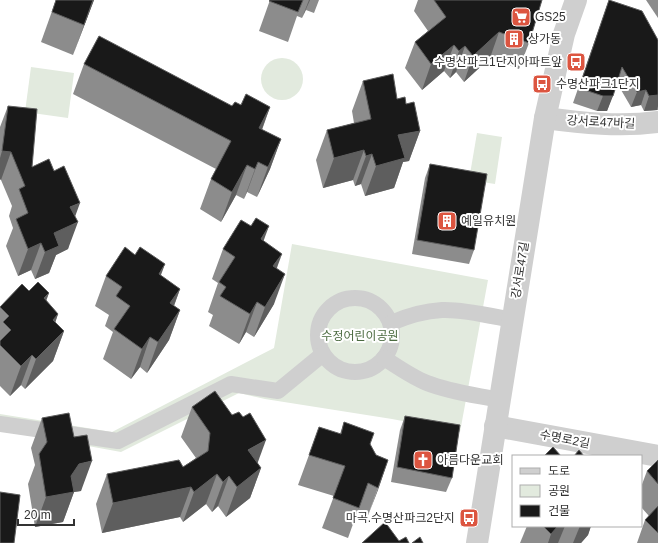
<svg xmlns="http://www.w3.org/2000/svg" width="658" height="543" viewBox="0 0 658 543" font-family="Arial,'Noto Sans KR',sans-serif">
<rect width="100%" height="100%" fill="#fff"/>
<g fill="#e2eade">
<circle cx="282" cy="79" r="21"/>
<path d="M 31,67 L 74,73 L 68,118 L 25,112 Z"/>
<path d="M 477,133 L 502,137 L 495,184 L 469,180 Z"/>
<path d="M 292,244 L 488,280 L 460,432 L 392,419 L 265,399 L 239,393 L 121,452 L 0,430 L 0,414 L 112,432 L 274,348 Z"/>
</g>
<g fill="none" stroke-linecap="round" stroke-linejoin="round">
<g stroke="#cfcfcf" stroke-width="16">
<circle cx="355" cy="335" r="37"/>
<path d="M 391,323 C 407,316 424,311 442,310 C 463,309 491,316 512,320"/>
<path d="M 384,358 C 398,367 412,377 427,383 C 450,392 475,395 499,400"/>
<path d="M 0,424 L 118,441 L 231,384 L 278,391 L 323,354"/>
</g>
<path stroke="#cfcfcf" stroke-width="22" d="M 545,118 C 582,123 620,127 658,122"/>
<g stroke="#cfcfcf" stroke-width="22">
<path d="M 495,426 L 658,456"/>
<path d="M 477,543 L 545,118 L 564,34 L 576,0"/>
</g>
</g>
<g fill="#8c8c8c">
<path d="M 56,0 L 94,0 L 73,55 L 41,42 Z"/>
<path d="M 270,0 L 319,0 L 314,13 L 306,10 L 302,18 L 297,16 L 288,42 L 259,31 Z"/>
<path d="M 418,0 L 542,0 L 529,43 L 519,69 L 490,58 L 464,82 L 456,72 L 450,78 L 444,71 L 422,90 L 405,68 L 415,42 L 428,31 L 414,11 Z"/>
<path d="M 609,0 L 658,40 L 658,110 L 644,111 L 641,105 L 631,107 L 617,83 L 607,111 L 597,111 L 573,103 Z"/>
<path d="M 646,0 L 658,0 L 658,18 Z"/>
<path d="M 84,64 L 232,106 L 241,105 L 270,107 L 262,130 L 281,139 L 270,169 L 257,197 L 247,192 L 244,199 L 236,195 L 221,222 L 200,209 L 211,179 L 216,169 L 73,94 Z"/>
<path d="M 363,81 L 397,99 L 406,104 L 420,131 L 409,161 L 403,162 L 394,188 L 365,196 L 361,184 L 355,186 L 353,180 L 323,188 L 316,160 L 327,130 L 354,123 L 352,111 Z"/>
<path d="M 8,106 L 32,167 L 75,217 L 68,249 L 56,255 L 49,273 L 35,279 L 31,270 L 18,276 L 6,246 L 13,228 L 9,216 L 12,206 L 1,180 L 0,179 L 0,127 Z"/>
<path d="M 430,164 L 474,250 L 469,264 L 412,254 L 425,178 Z"/>
<path d="M 263,241 L 277,269 L 274,304 L 254,337 L 246,332 L 239,344 L 209,326 L 213,315 L 208,312 L 218,283 L 212,279 L 223,249 Z"/>
<path d="M 106,276 L 161,276 L 180,289 L 174,306 L 180,310 L 169,340 L 147,373 L 140,367 L 131,379 L 103,359 L 113,332 L 105,326 L 109,315 L 95,306 Z"/>
<path d="M 29,291 L 49,293 L 46,300 L 58,314 L 55,323 L 64,331 L 53,361 L 25,389 L 21,385 L 10,396 L 0,386 L 0,307 Z"/>
<path d="M 192,407 L 258,464 L 261,468 L 250,498 L 226,517 L 218,506 L 212,512 L 206,504 L 183,522 L 180,517 L 102,533 L 96,504 L 107,474 L 183,467 L 196,458 L 181,437 Z"/>
<path d="M 405,416 L 452,478 L 446,492 L 391,482 L 400,430 Z"/>
<path d="M 42,418 L 74,437 L 87,435 L 81,491 L 74,492 L 63,522 L 35,527 L 28,484 L 35,465 L 31,448 Z"/>
<path d="M 344,422 L 370,444 L 376,455 L 388,460 L 367,518 L 357,513 L 348,538 L 322,528 L 334,496 L 298,485 L 309,455 L 340,434 Z"/>
<path d="M 658,460 L 658,543 L 637,543 L 645,520 L 649,516 L 641,507 L 641,487 L 647,471 Z"/>
<path d="M 527,526 L 591,526 L 588,535 L 581,543 L 520,543 Z"/>
</g>
<g fill="#5e5e5e">
<path d="M 93,0 L 94,0 L 73,55 L 84,25 Z"/>
<path d="M 309,0 L 310,0 L 302,18 Z"/>
<path d="M 499,32 L 490,58 L 464,82 L 473,56 Z"/>
<path d="M 454,45 L 444,71 L 422,90 L 431,64 Z"/>
<path d="M 465,46 L 456,72 L 450,78 L 459,51 Z"/>
<path d="M 646,90 L 641,105 L 631,107 L 637,92 Z"/>
<path d="M 658,95 L 658,106 L 657,110 L 644,111 L 649,96 Z"/>
<path d="M 603,96 L 613,96 L 607,111 L 597,111 Z"/>
<path d="M 270,107 L 259,137 L 259,128 Z"/>
<path d="M 420,131 L 409,161 L 403,162 L 394,188 L 365,196 L 376,166 L 398,135 Z"/>
<path d="M 281,139 L 270,169 L 257,197 L 268,167 Z"/>
<path d="M 364,150 L 353,180 L 323,188 L 334,158 Z"/>
<path d="M 2,151 L 11,152 L 1,180 L 0,179 L 0,158 Z"/>
<path d="M 372,154 L 361,184 L 355,186 L 366,156 Z"/>
<path d="M 258,162 L 247,192 L 244,199 L 255,169 Z"/>
<path d="M 247,165 L 236,195 L 221,222 L 232,192 Z"/>
<path d="M 80,203 L 72,225 L 78,222 L 68,249 L 56,255 L 49,273 L 35,279 L 45,252 L 54,233 L 70,207 Z"/>
<path d="M 269,226 L 258,256 L 261,239 Z"/>
<path d="M 41,243 L 31,270 L 18,276 L 28,249 Z"/>
<path d="M 282,254 L 271,284 L 273,266 Z"/>
<path d="M 165,264 L 154,294 L 159,274 Z"/>
<path d="M 285,274 L 274,304 L 254,337 L 265,307 Z"/>
<path d="M 180,289 L 169,319 L 170,303 Z"/>
<path d="M 49,293 L 38,323 L 44,298 Z"/>
<path d="M 257,302 L 246,332 L 239,344 L 250,314 Z"/>
<path d="M 180,310 L 169,340 L 147,373 L 158,342 Z"/>
<path d="M 58,314 L 48,344 L 53,320 Z"/>
<path d="M 64,331 L 53,361 L 25,389 L 36,359 Z"/>
<path d="M 150,337 L 140,367 L 131,379 L 142,349 Z"/>
<path d="M 32,355 L 21,385 L 10,396 L 21,366 Z"/>
<path d="M 266,440 L 255,470 L 248,450 Z"/>
<path d="M 388,460 L 378,490 L 367,518 L 378,488 Z"/>
<path d="M 92,461 L 81,491 L 74,492 L 63,522 L 35,527 L 46,497 L 79,464 Z"/>
<path d="M 261,468 L 250,498 L 226,517 L 237,487 Z"/>
<path d="M 217,474 L 206,504 L 183,522 L 194,492 Z"/>
<path d="M 229,476 L 218,506 L 212,512 L 223,482 Z"/>
<path d="M 191,487 L 180,517 L 102,533 L 113,503 Z"/>
<path d="M 558,526 L 565,526 L 558,543 L 548,543 L 551,534 Z"/>
<path d="M 580,526 L 591,526 L 588,535 L 581,543 L 573,543 Z"/>
</g>
<g fill="#191919" stroke="#5e5e5e">
<path d="M 56,0 L 93,0 L 84,25 L 52,12 Z"/>
<path d="M 270,0 L 303,0 L 298,12 L 269,1 Z"/>
<path d="M 434,0 L 542,0 L 529,43 L 499,32 L 473,56 L 465,46 L 459,51 L 454,45 L 431,64 L 415,42 L 446,17 Z"/>
<path d="M 609,0 L 642,11 L 658,40 L 658,95 L 649,96 L 646,90 L 637,92 L 622,67 L 613,96 L 603,96 L 579,88 Z"/>
<path d="M 99,36 L 232,106 L 235,102 L 241,105 L 246,94 L 270,107 L 259,128 L 281,139 L 268,167 L 258,162 L 255,169 L 247,165 L 232,192 L 211,179 L 231,141 L 84,64 Z"/>
<path d="M 393,74 L 397,99 L 405,97 L 406,104 L 414,102 L 420,131 L 398,135 L 405,158 L 376,166 L 372,154 L 366,156 L 364,150 L 334,158 L 327,130 L 371,119 L 363,81 Z"/>
<path d="M 8,106 L 37,109 L 32,167 L 49,159 L 54,171 L 64,166 L 80,203 L 70,207 L 78,222 L 54,233 L 59,246 L 45,252 L 41,243 L 28,249 L 16,219 L 28,213 L 19,189 L 25,186 L 11,152 L 2,151 Z"/>
<path d="M 430,164 L 487,174 L 474,250 L 417,240 Z"/>
<path d="M 256,218 L 269,226 L 261,239 L 282,254 L 273,266 L 285,274 L 265,307 L 257,302 L 250,314 L 220,296 L 226,287 L 219,282 L 235,257 L 223,249 L 241,220 L 251,226 Z"/>
<path d="M 125,247 L 135,255 L 140,247 L 165,264 L 159,274 L 180,289 L 170,303 L 180,310 L 158,342 L 150,337 L 142,349 L 114,329 L 130,306 L 116,296 L 122,287 L 106,276 Z"/>
<path d="M 38,282 L 49,293 L 44,298 L 58,314 L 53,320 L 64,331 L 36,359 L 32,355 L 21,366 L 0,345 L 0,341 L 11,330 L 3,322 L 9,316 L 0,307 L 22,284 L 29,291 Z"/>
<path d="M 215,391 L 232,415 L 239,412 L 243,417 L 250,413 L 266,440 L 248,450 L 261,468 L 237,487 L 229,476 L 223,482 L 217,474 L 194,492 L 191,487 L 113,503 L 107,474 L 179,460 L 183,467 L 208,451 L 210,433 L 192,407 Z"/>
<path d="M 69,413 L 74,437 L 87,435 L 92,461 L 79,464 L 71,476 L 74,492 L 46,497 L 39,454 L 47,442 L 42,418 Z"/>
<path d="M 405,416 L 460,425 L 452,478 L 397,467 Z"/>
<path d="M 344,422 L 374,433 L 370,444 L 376,455 L 388,460 L 378,488 L 368,483 L 359,508 L 333,498 L 345,466 L 309,455 L 319,427 L 341,434 Z"/>
<path d="M 553,447 L 561,456 L 544,456 Z"/>
<path d="M 579,450 L 584,456 L 574,456 Z"/>
<path d="M 658,460 L 658,484 L 647,471 Z"/>
<path d="M 0,492 L 20,495 L 14,543 L 0,543 Z"/>
<path d="M 658,506 L 658,533 L 645,520 Z"/>
<path d="M 385,522 L 399,541 L 406,537 L 409,543 L 362,543 Z"/>
<path d="M 543,526 L 558,526 L 551,534 Z"/>
<path d="M 420,537 L 423,543 L 412,543 Z"/>
</g>
<defs>
<g id="supermarket-square" transform="scale(1)"><rect x="-9" y="-9" width="18" height="18" rx="4" fill="#dc5540" stroke="#fff"/><path d="M-6-5.5h2.5l.6 2H6L4.5 2H-2.5L-4.4-4H-6ZM-1.5 3.2a1.3 1.3 0 1 0 .1 0ZM3 3.2a1.3 1.3 0 1 0 .1 0Z" fill="#fff"/></g>
<g id="building-square" transform="scale(1)"><rect x="-9" y="-9" width="18" height="18" rx="4" fill="#dc5540" stroke="#fff"/><path d="M-4-6H4V6H1V3H-1V6H-4ZM-2.5-4.3h1.7v1.8h-1.7ZM.8-4.3h1.7v1.8H.8ZM-2.5-1h1.7V.8h-1.7ZM.8-1h1.7V.8H.8Z" fill="#fff"/></g>
<g id="bus-square" transform="scale(1)"><rect x="-9" y="-9" width="18" height="18" rx="4" fill="#dc5540" stroke="#fff"/><path d="M-5-6H5V4H4V6H2V4H-2V6H-4V4H-5ZM-3.5-4V0h7V-4ZM-3.5 1.2v1.5H-2V1.2ZM2 1.2v1.5H3.5V1.2Z" fill="#fff"/></g>
<g id="church-square" transform="scale(1)"><rect x="-9" y="-9" width="18" height="18" rx="4" fill="#dc5540" stroke="#fff"/><path d="M-1.2-6h2.4v3.5h3.3v2.4h-3.3V6h-2.4V-.1h-3.3v-2.4h3.3Z" fill="#fff"/></g>
</defs>
<g fill-rule="evenodd">
<use href="#supermarket-square" x="521" y="17"/>
<use href="#building-square" x="514" y="39"/>
<use href="#bus-square" x="576" y="62"/>
<use href="#bus-square" x="542" y="84"/>
<use href="#building-square" x="447" y="221"/>
<use href="#church-square" x="423" y="460"/>
<use href="#bus-square" x="469" y="518"/>
</g>
<g text-anchor="middle" stroke-width="4" stroke-linejoin="round" paint-order="stroke">
<g font-size="12" fill="#323232" stroke="#fff" text-anchor="start">
<text x="535" y="21">GS25</text>
<text x="528" y="43">상가동</text>
<text x="562" y="66" text-anchor="end">수명산파크1단지아파트앞</text>
<text x="556" y="88">수명산파크1단지</text>
<text x="461" y="225">예일유치원</text>
<text x="437" y="464">아름다운교회</text>
<text x="455" y="522" text-anchor="end">마곡.수명산파크2단지</text>
</g>
<g font-size="12" fill="#323232" stroke="#fff">
<text transform="translate(601 122) rotate(3)" y="4">강서로47바길</text>
<text transform="translate(520 270) rotate(-81)" y="4">강서로47길</text>
<text transform="translate(565 439) rotate(11)" y="4">수명로2길</text>
</g>
<g font-size="12" fill="#4c6b41" stroke="#fff">
<text x="360" y="340">수정어린이공원</text>
</g>
</g>
<rect x="512" y="455" width="130" height="72" fill="#ffffff" stroke="#adadad"/>
<rect x="520" y="468" width="20" height="6" fill="#cfcfcf" stroke="#adadad"/>
<text x="548" y="475" font-size="12" fill="#323232">도로</text>
<rect x="520" y="485" width="20" height="12" fill="#e2eade" stroke="#adadad"/>
<text x="548" y="495" font-size="12" fill="#323232">공원</text>
<rect x="520" y="505" width="20" height="12" fill="#191919" stroke="#adadad"/>
<text x="548" y="515" font-size="12" fill="#323232">건물</text>
<path d="M18 519v6h56v-6" fill="none" stroke="#323232" stroke-width="2"/>
<text x="24" y="519" font-size="12" fill="#323232" stroke="#ffffff" stroke-width="3" paint-order="stroke">20 m</text>
</svg>
